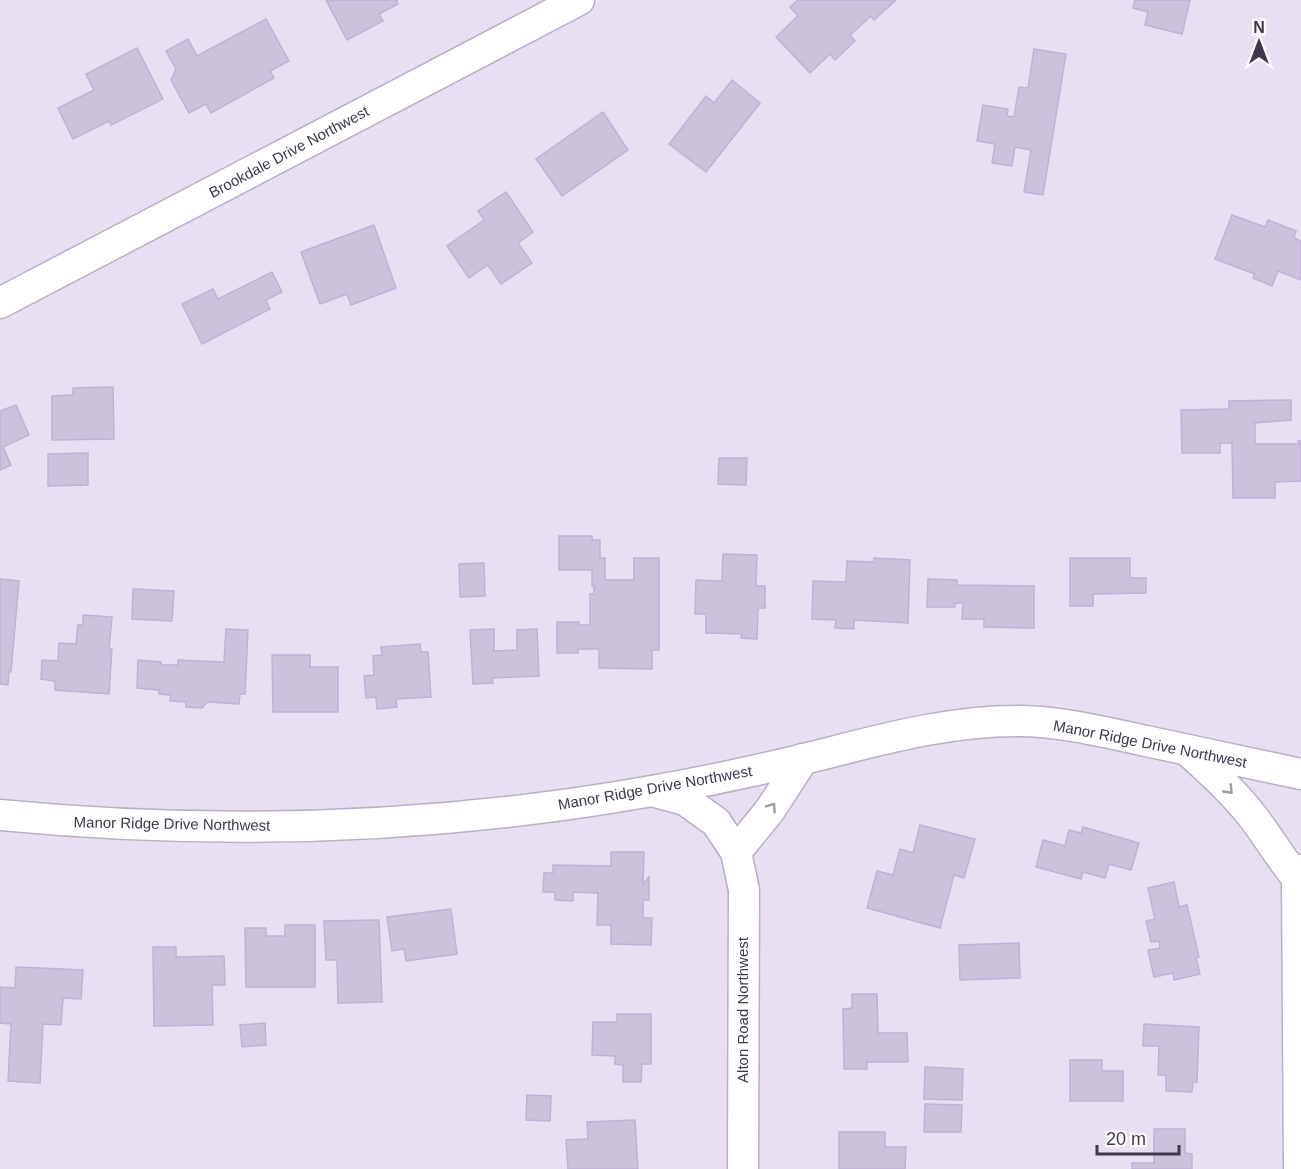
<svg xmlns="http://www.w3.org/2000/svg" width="1301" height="1169" viewBox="0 0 1301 1169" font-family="Helvetica,sans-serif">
<rect width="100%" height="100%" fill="#f1ebf6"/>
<rect fill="#e8dff2" x="0" y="0" width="1301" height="1169"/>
<g fill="#cdc2dc" stroke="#c0b1d5" stroke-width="1.5">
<path d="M 326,0 L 398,0 L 396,1 L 398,4 L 379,14 L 383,21 L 347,40 Z"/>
<path d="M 798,0 L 896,0 L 874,20 L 871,16 L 850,35 L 855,41 L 835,60 L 830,54 L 810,73 L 776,37 L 798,16 L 790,7 Z"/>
<path d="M 1135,0 L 1190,0 L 1182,34 L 1145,25 L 1148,12 L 1133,8 Z"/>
<path d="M 266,19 L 289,61 L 270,71 L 274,78 L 211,113 L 206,104 L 189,113 L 171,80 L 176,69 L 166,51 L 188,39 L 197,56 Z"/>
<path d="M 137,48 L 163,99 L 111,125 L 109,121 L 73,139 L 58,108 L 94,90 L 86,74 Z"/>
<path d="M 1034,49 L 1066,54 L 1043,195 L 1024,192 L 1031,150 L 1015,147 L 1012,166 L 992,163 L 995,144 L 977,141 L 983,105 L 1008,109 L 1007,116 L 1014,117 L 1019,87 L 1028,88 Z"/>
<path d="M 732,80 L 760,103 L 706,172 L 669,144 L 706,96 L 714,103 Z"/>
<path d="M 603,112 L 628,150 L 562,196 L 536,159 Z"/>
<path d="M 506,192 L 533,232 L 518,243 L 532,263 L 501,284 L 488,265 L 469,278 L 447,246 L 484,220 L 478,211 Z"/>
<path d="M 1232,215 L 1265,227 L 1268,220 L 1296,231 L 1294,238 L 1301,241 L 1301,280 L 1278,271 L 1272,286 L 1253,278 L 1255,274 L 1215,259 Z"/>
<path d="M 374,225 L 396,288 L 351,305 L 347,294 L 320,304 L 301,252 Z"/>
<path d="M 272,272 L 282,292 L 266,300 L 270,309 L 202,344 L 182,304 L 213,289 L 218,299 Z"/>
<path d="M 113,387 L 114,439 L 52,440 L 52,396 L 73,395 L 73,388 Z"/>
<path d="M 1291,400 L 1291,420 L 1255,423 L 1255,444 L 1299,444 L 1298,441 L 1301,441 L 1301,481 L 1275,482 L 1275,498 L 1233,498 L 1232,443 L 1220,443 L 1220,453 L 1182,453 L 1181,410 L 1229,409 L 1229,401 Z"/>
<path d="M 16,405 L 29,435 L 3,447 L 11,465 L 0,470 L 0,411 Z"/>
<path d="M 88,453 L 88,485 L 48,486 L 48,454 Z"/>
<path d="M 719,458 L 747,458 L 746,485 L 718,484 Z"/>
<path d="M 559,536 L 592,536 L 592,540 L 600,540 L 600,558 L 605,558 L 605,580 L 634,580 L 634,558 L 659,558 L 659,650 L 652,650 L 652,669 L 599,668 L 599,649 L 578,649 L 578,653 L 557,653 L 557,622 L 579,622 L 579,625 L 590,625 L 590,594 L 594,594 L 594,586 L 592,586 L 592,570 L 559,570 Z"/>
<path d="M 723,554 L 757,555 L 756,586 L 765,586 L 765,608 L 758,608 L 757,639 L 741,638 L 742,634 L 706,633 L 706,614 L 695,614 L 696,580 L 722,581 Z"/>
<path d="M 874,558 L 910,560 L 908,623 L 854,620 L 854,629 L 835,628 L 836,620 L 812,619 L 813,581 L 846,582 L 847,561 L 874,562 Z"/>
<path d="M 1070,558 L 1130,558 L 1130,578 L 1146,578 L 1146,593 L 1093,594 L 1093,606 L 1070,606 Z"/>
<path d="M 484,563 L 485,596 L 460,597 L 459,564 Z"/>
<path d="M 0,579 L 19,581 L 11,672 L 9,671 L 8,685 L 0,684 Z"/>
<path d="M 928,579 L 957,580 L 957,585 L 1034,586 L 1034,628 L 984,627 L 984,619 L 962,619 L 963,603 L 955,603 L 955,607 L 927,607 Z"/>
<path d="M 133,589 L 174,591 L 172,621 L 132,619 Z"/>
<path d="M 83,615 L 112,617 L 109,649 L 112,649 L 109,694 L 55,690 L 55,681 L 41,679 L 42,660 L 58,661 L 59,643 L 76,644 L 78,625 L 83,625 Z"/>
<path d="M 226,629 L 248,630 L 245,694 L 240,694 L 239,704 L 207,702 L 202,708 L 186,707 L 186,702 L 170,701 L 171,695 L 159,694 L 159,690 L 137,688 L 138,660 L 161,662 L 161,665 L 178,665 L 178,660 L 224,662 Z"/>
<path d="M 494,629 L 494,651 L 517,650 L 517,630 L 537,629 L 539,676 L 492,678 L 493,683 L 473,684 L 470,630 Z"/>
<path d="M 420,644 L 421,652 L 428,652 L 431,697 L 396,699 L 397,707 L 377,709 L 376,697 L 366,698 L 364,676 L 374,675 L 373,656 L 382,655 L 381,647 Z"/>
<path d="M 272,655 L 310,655 L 310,667 L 338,667 L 338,712 L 273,712 Z"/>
<path d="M 920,825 L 975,839 L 964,878 L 954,875 L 940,928 L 867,908 L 877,871 L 893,875 L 900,849 L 913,853 Z"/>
<path d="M 1083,827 L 1139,843 L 1131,870 L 1109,864 L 1105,878 L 1083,872 L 1081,879 L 1036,867 L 1043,840 L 1065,846 L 1069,830 L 1081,833 Z"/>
<path d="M 611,852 L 644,852 L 643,884 L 649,877 L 649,900 L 643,900 L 643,918 L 652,918 L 651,945 L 611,944 L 611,925 L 597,925 L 598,893 L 573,892 L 573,901 L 555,900 L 555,892 L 543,892 L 544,873 L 553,873 L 553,865 L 611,866 Z"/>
<path d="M 1174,882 L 1179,907 L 1187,905 L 1199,957 L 1196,958 L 1200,974 L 1174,980 L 1173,973 L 1154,977 L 1148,950 L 1160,948 L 1159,941 L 1151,942 L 1146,921 L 1155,919 L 1148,888 Z"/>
<path d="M 451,909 L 457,954 L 406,961 L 404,949 L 392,951 L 387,917 Z"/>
<path d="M 379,920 L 382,1002 L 338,1003 L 337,960 L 326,960 L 324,921 Z"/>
<path d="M 285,925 L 315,925 L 315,987 L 246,987 L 245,928 L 266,928 L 266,936 L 285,936 Z"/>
<path d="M 1019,943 L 1020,978 L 960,980 L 959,945 Z"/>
<path d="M 153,947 L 176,947 L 176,957 L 224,956 L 225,985 L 212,985 L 213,1025 L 154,1026 Z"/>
<path d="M 16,967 L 83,970 L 81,999 L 63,998 L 61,1025 L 43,1024 L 40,1083 L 8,1081 L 11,1024 L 0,1023 L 0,987 L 15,988 Z"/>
<path d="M 852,994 L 877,994 L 878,1033 L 907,1033 L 908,1062 L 867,1062 L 867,1069 L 844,1069 L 843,1009 L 852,1008 Z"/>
<path d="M 617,1014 L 651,1014 L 651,1064 L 642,1064 L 641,1082 L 623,1082 L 623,1065 L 615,1064 L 615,1056 L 592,1055 L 593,1022 L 617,1022 Z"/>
<path d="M 265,1023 L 266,1045 L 242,1047 L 240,1025 Z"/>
<path d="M 1144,1024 L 1199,1027 L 1197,1082 L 1193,1082 L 1192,1092 L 1166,1091 L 1166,1075 L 1158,1075 L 1159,1046 L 1143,1046 Z"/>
<path d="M 1070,1060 L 1102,1060 L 1102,1071 L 1123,1071 L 1123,1101 L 1070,1101 Z"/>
<path d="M 925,1067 L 963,1069 L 962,1100 L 924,1099 Z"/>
<path d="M 527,1095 L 551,1096 L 550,1121 L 526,1120 Z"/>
<path d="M 925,1104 L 962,1105 L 961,1132 L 924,1132 Z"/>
<path d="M 635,1120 L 638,1169 L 568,1169 L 566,1140 L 588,1139 L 587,1122 Z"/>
<path d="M 1154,1129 L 1185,1129 L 1185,1153 L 1192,1154 L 1192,1169 L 1132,1169 L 1132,1163 L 1154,1163 Z"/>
<path d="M 839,1132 L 885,1132 L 885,1147 L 906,1147 L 905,1169 L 839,1169 Z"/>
</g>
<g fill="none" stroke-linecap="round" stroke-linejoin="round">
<g stroke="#b9afc6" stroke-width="33">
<g id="minor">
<path d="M 0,303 L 579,0"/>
<path d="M 1187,750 C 1211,772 1236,794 1256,821 C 1270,840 1282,860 1297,878"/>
<path d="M 652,791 L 685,800 L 716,822 L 736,852 L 744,890 L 743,1169"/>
<path d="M 0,815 C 217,836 437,829 652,791 C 709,781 765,769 820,755 C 887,738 953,720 1022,721 C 1064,722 1105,732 1146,741 C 1197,752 1249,763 1301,774"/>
<path d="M 736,852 L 770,810 L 803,759"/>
<path d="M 1299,1169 L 1297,878 L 1301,870"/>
</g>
</g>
<use href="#minor" stroke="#fff" stroke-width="30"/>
</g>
<defs><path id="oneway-chevron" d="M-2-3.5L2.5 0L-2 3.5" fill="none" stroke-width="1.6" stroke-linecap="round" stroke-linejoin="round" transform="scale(1.5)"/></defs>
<g stroke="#a09ba6">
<use href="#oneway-chevron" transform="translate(1229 790) rotate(46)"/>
<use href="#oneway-chevron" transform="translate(772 807) rotate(-55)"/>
</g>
<g text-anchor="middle" stroke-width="4.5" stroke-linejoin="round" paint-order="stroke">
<g font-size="15" fill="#40374c" stroke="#fff">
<text transform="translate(289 152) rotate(-28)" y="5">Brookdale Drive Northwest</text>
<text transform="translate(1150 744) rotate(11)" y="5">Manor Ridge Drive Northwest</text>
<text transform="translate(655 788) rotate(-10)" y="5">Manor Ridge Drive Northwest</text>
<text transform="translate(172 824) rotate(1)" y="5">Manor Ridge Drive Northwest</text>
<text transform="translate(743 1010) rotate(-90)" y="5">Alton Road Northwest</text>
</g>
</g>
<g transform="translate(1259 42)" stroke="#ffffff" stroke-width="4.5" paint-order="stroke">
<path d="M0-4.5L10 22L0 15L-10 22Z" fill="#40374c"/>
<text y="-9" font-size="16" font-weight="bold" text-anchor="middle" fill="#40374c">N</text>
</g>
<path d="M1097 1145v9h82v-9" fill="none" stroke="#40374c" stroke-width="3"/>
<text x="1106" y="1145" font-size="18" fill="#40374c" stroke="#ffffff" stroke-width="4.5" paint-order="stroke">20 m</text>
</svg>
